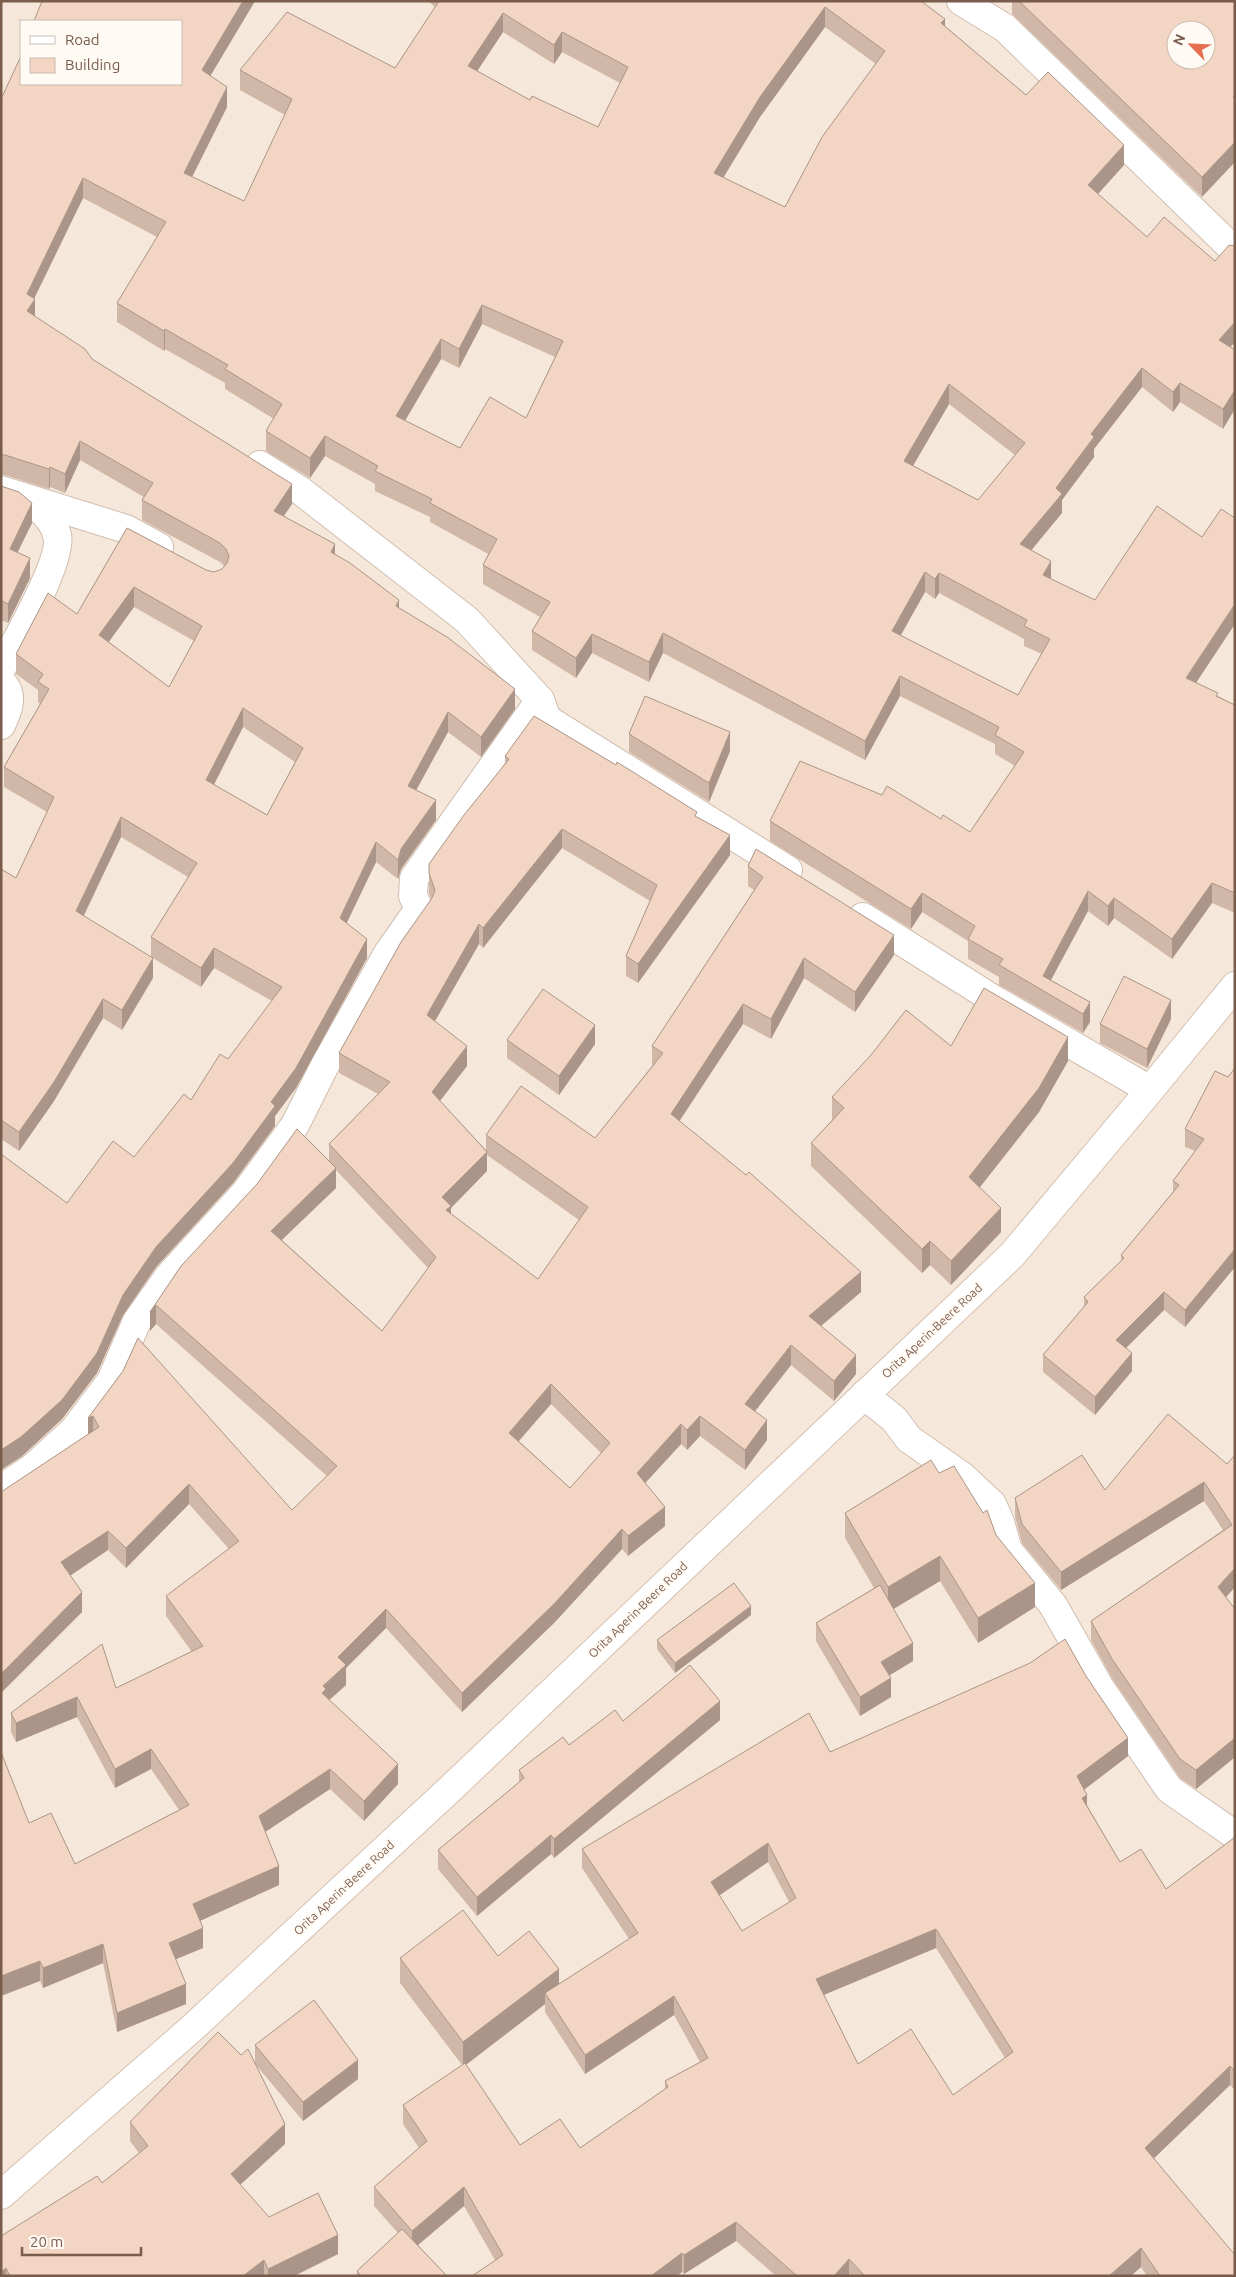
<svg xmlns="http://www.w3.org/2000/svg" width="1236" height="2277" viewBox="0 0 1236 2277" font-family="Ubuntu,sans-serif">
<rect width="100%" height="100%" fill="#fdf6ec"/>
<path fill="#f5e8da" fill-rule="evenodd" d="M 1,1 L 1235,1 L 1235,2276 L 1,2276 ZM 21,21 L 181,21 L 181,84 L 21,84 ZM 1176,30 L 1206,30 L 1206,60 L 1176,60 Z"/>
<g fill="none" stroke-linecap="round" stroke-linejoin="round">
<g stroke="#d1beb0" stroke-width="30">
<g id="street">
<path d="M 961,1 L 1005,28 L 1235,251"/>
<path d="M 260,465 L 301,491 L 467,620 L 540,700 L 547,719 L 788,870"/>
<path d="M 1,490 L 126,529 L 159,547"/>
<path d="M 1,669 C 14,645 64,558 57,535 C 53,519 41,510 29,500"/>
<path d="M 1,682 C 15,694 8,711 1,725"/>
<path d="M 863,917 L 993,999 L 1150,1090"/>
<path d="M 864,1395 L 894,1419 L 909,1439 L 962,1476 L 992,1504 L 1000,1522 L 1008,1550 L 1053,1605 L 1099,1686 L 1169,1789 L 1235,1835"/>
<path d="M 1,1489 L 31,1469 L 74,1430 L 111,1381 L 137,1321 L 169,1276 L 245,1193 L 295,1125 L 324,1067 L 388,953 L 419,909 L 413,896 L 414,878 L 540,700"/>
</g>
</g>
<g stroke="#d6c0b0" stroke-width="30">
<path id="secondary" d="M 1,2195 L 190,2030 L 449,1790 L 1012,1255 L 1150,1090 L 1235,986"/>
</g>
<use href="#street" stroke="#fff" stroke-width="28"/>
<use href="#secondary" stroke="#fff" stroke-width="28"/>
</g>
<g fill="#d1b7a8" fill-rule="evenodd">
<path d="M 42,1 L 255,1 L 210,76 L 227,107 L 192,177 L 244,201 L 285,115 L 240,90 L 240,70 L 395,68 L 435,7 L 428,1 L 921,1 L 945,26 L 1026,95 L 1124,165 L 1098,194 L 1235,342 L 1230,347 L 1223,429 L 1180,402 L 1173,412 L 1142,387 L 1094,449 L 1094,457 L 1062,500 L 1062,513 L 1031,550 L 1051,579 L 1196,683 L 1218,696 L 1235,705 L 1235,913 L 1212,903 L 1172,959 L 1114,918 L 1108,926 L 1088,911 L 1051,980 L 1090,1002 L 1090,1022 L 1083,1033 L 1001,986 L 999,985 L 999,977 L 968,959 L 968,941 L 922,912 L 911,929 L 770,841 L 770,821 L 941,819 L 970,832 L 1015,766 L 995,754 L 995,744 L 900,696 L 865,760 L 663,653 L 649,682 L 592,653 L 576,678 L 532,650 L 532,631 L 540,617 L 483,584 L 483,565 L 488,554 L 430,522 L 430,517 L 375,491 L 375,484 L 325,456 L 310,478 L 266,451 L 266,431 L 274,419 L 225,389 L 225,383 L 165,349 L 164,351 L 117,322 L 117,303 L 157,237 L 83,198 L 34,298 L 35,316 L 92,359 L 292,504 L 284,516 L 335,554 L 399,608 L 515,709 L 481,757 L 448,732 L 416,790 L 436,820 L 401,869 L 398,879 L 376,862 L 346,923 L 367,958 L 296,1088 L 275,1116 L 275,1126 L 233,1183 L 156,1267 L 123,1315 L 97,1373 L 62,1419 L 21,1457 L 67,1203 L 134,1157 L 191,1100 L 228,1059 L 272,1001 L 214,968 L 201,987 L 151,957 L 151,937 L 188,877 L 121,837 L 84,916 L 153,978 L 122,1030 L 103,1018 L 54,1101 L 19,1151 L 1,1139 L 1,869 L 16,878 L 47,812 L 4,787 L 4,767 L 40,704 L 38,702 L 38,690 L 16,674 L 16,654 L 77,614 L 127,528 L 206,570 L 214,572 L 222,569 L 224,566 L 220,562 L 142,520 L 142,500 L 144,497 L 80,460 L 65,493 L 50,487 L 49,489 L 5,475 L 1,475 L 1,99 L 21,84 ZM 825,27 L 876,64 L 785,207 L 723,178 L 760,117 ZM 503,32 L 554,64 L 562,52 L 620,83 L 598,127 L 530,100 L 477,71 ZM 482,324 L 555,357 L 526,418 L 460,448 L 405,421 L 441,359 L 459,368 ZM 949,404 L 1015,455 L 978,500 L 913,466 ZM 925,592 L 935,599 L 939,593 L 1024,639 L 1024,646 L 1042,654 L 1018,695 L 900,636 ZM 134,607 L 194,641 L 169,687 L 109,642 ZM 243,727 L 295,762 L 267,815 L 214,785 Z"/>
<path d="M 1012,1 L 1235,1 L 1202,197 L 1012,14 Z"/>
<path d="M 1,486 L 32,523 L 17,552 L 30,578 L 8,623 L 1,620 Z"/>
<path d="M 629,734 L 730,751 L 709,802 L 629,752 Z"/>
<path d="M 505,756 L 697,817 L 730,855 L 638,983 L 626,976 L 626,956 L 650,901 L 562,848 L 483,948 L 479,944 L 435,1021 L 467,1066 L 440,1101 L 486,1150 L 486,1135 L 595,1138 L 652,1066 L 652,1046 L 754,890 L 748,886 L 748,866 L 894,955 L 855,1012 L 804,978 L 771,1039 L 743,1024 L 679,1121 L 861,1292 L 821,1326 L 856,1374 L 834,1401 L 791,1365 L 755,1411 L 767,1440 L 745,1470 L 700,1436 L 687,1450 L 681,1444 L 645,1483 L 665,1526 L 628,1556 L 622,1549 L 555,1622 L 462,1712 L 386,1628 L 346,1668 L 346,1685 L 329,1700 L 398,1784 L 364,1821 L 330,1789 L 265,1832 L 279,1885 L 200,1921 L 203,1948 L 176,1959 L 186,2004 L 117,2032 L 103,1963 L 43,1988 L 40,1981 L 29,1823 L 75,1864 L 179,1810 L 151,1769 L 115,1788 L 77,1717 L 16,1742 L 11,1732 L 11,1713 L 116,1688 L 192,1652 L 166,1616 L 166,1596 L 229,1549 L 189,1504 L 126,1568 L 108,1550 L 70,1575 L 82,1612 L 1,1693 L 88,1434 L 88,1418 L 123,1371 L 292,1510 L 327,1476 L 156,1324 L 150,1331 L 150,1312 L 181,1266 L 329,1162 L 329,1144 L 378,1094 L 339,1073 L 339,1053 L 431,899 L 429,893 L 429,873 L 505,763 ZM 487,1155 L 579,1220 L 538,1279 L 451,1214 L 451,1208 L 487,1171 ZM 336,1170 L 428,1268 L 382,1331 L 282,1240 L 336,1188 ZM 551,1404 L 601,1453 L 570,1488 L 519,1441 Z"/>
<path d="M 1171,1019 L 1147,1068 L 1100,1043 L 1100,1024 Z"/>
<path d="M 507,1040 L 595,1044 L 559,1095 L 507,1058 Z"/>
<path d="M 951,1046 L 1068,1061 L 1039,1112 L 980,1187 L 1001,1232 L 951,1285 L 930,1265 L 922,1273 L 811,1166 L 811,1143 L 832,1120 L 832,1097 Z"/>
<path d="M 1235,1068 L 1235,1267 L 1185,1327 L 1164,1310 L 1126,1348 L 1132,1371 L 1095,1415 L 1043,1372 L 1043,1355 L 1084,1307 L 1084,1297 L 1121,1261 L 1121,1255 L 1173,1192 L 1173,1181 L 1195,1151 L 1185,1147 L 1185,1129 Z"/>
<path d="M 1235,1455 L 1235,1587 L 1226,1597 L 1235,1609 L 1235,1757 L 1196,1789 L 1180,1778 L 1112,1678 L 1091,1640 L 1091,1621 L 1223,1530 L 1204,1501 L 1061,1590 L 1022,1543 L 1015,1517 L 1015,1498 L 1105,1490 L 1227,1464 Z"/>
<path d="M 939,1473 L 996,1535 L 1035,1607 L 978,1643 L 940,1581 L 894,1609 L 913,1661 L 889,1676 L 891,1697 L 860,1716 L 816,1641 L 816,1623 L 874,1588 L 845,1538 L 845,1513 Z"/>
<path d="M 751,1615 L 675,1673 L 657,1649 L 657,1640 Z"/>
<path d="M 720,1720 L 554,1858 L 551,1854 L 477,1916 L 438,1869 L 438,1850 L 519,1782 L 519,1770 L 569,1745 L 623,1721 Z"/>
<path d="M 830,1752 L 1128,1756 L 1084,1790 L 1087,1805 L 1120,1862 L 1166,1889 L 1235,1837 L 1235,2090 L 1230,2085 L 1154,2158 L 1235,2276 L 1147,2276 L 1141,2267 L 1131,2276 L 776,2276 L 736,2241 L 684,2274 L 682,2272 L 495,2260 L 464,2206 L 418,2245 L 447,2276 L 357,2276 L 357,2271 L 398,2233 L 374,2206 L 374,2187 L 419,2148 L 403,2124 L 403,2105 L 462,2065 L 400,1983 L 400,1958 L 498,1956 L 559,1984 L 629,1939 L 582,1868 L 582,1849 ZM 768,1862 L 789,1902 L 742,1931 L 719,1896 ZM 936,1948 L 1005,2058 L 953,2095 L 858,2064 L 824,1995 ZM 545,2004 L 545,2012 L 585,2074 L 674,2015 L 700,2062 L 665,2081 L 665,2089 L 580,2148 L 520,2145 L 466,2065 Z"/>
<path d="M 255,2045 L 358,2079 L 303,2121 L 256,2065 L 285,2144 L 240,2185 L 269,2217 L 338,2254 L 294,2276 L 1,2276 L 1,2236 L 102,2183 L 139,2153 L 130,2141 L 130,2122 L 241,2055 L 255,2062 Z"/>
</g>
<g fill="#aa9588">
<path d="M 243,1 L 255,1 L 202,90 L 202,70 Z"/>
<path d="M 825,7 L 825,27 L 760,117 L 714,193 L 714,173 L 760,97 Z"/>
<path d="M 503,13 L 503,32 L 468,85 L 468,66 Z"/>
<path d="M 945,19 L 945,38 L 941,23 Z"/>
<path d="M 562,32 L 562,52 L 554,64 L 554,45 Z"/>
<path d="M 227,87 L 227,107 L 184,193 L 184,173 Z"/>
<path d="M 1235,142 L 1235,162 L 1202,197 L 1202,177 Z"/>
<path d="M 1124,145 L 1124,165 L 1088,205 L 1088,185 Z"/>
<path d="M 83,178 L 83,198 L 33,301 L 35,299 L 35,318 L 27,331 L 27,294 Z"/>
<path d="M 482,305 L 482,324 L 459,368 L 459,349 Z"/>
<path d="M 1235,322 L 1235,342 L 1219,360 L 1219,340 Z"/>
<path d="M 165,329 L 165,349 L 164,351 L 164,331 Z"/>
<path d="M 441,339 L 441,359 L 396,436 L 396,416 Z"/>
<path d="M 1142,368 L 1142,387 L 1094,449 L 1094,457 L 1062,500 L 1062,513 L 1020,564 L 1020,544 L 1091,434 Z"/>
<path d="M 1180,383 L 1180,402 L 1173,412 L 1173,392 Z"/>
<path d="M 949,384 L 949,404 L 904,481 L 904,461 Z"/>
<path d="M 1235,390 L 1235,409 L 1223,429 L 1223,409 Z"/>
<path d="M 325,436 L 325,456 L 310,478 L 310,458 Z"/>
<path d="M 80,441 L 80,460 L 65,493 L 65,474 Z"/>
<path d="M 50,467 L 50,487 L 49,489 L 49,469 Z"/>
<path d="M 292,484 L 292,504 L 274,530 L 274,511 Z"/>
<path d="M 32,503 L 32,523 L 10,568 L 10,549 Z"/>
<path d="M 335,544 L 335,564 L 331,552 Z"/>
<path d="M 30,558 L 30,578 L 8,623 L 8,604 Z"/>
<path d="M 1051,561 L 1051,580 L 1043,575 Z"/>
<path d="M 925,572 L 925,592 L 892,651 L 892,631 Z"/>
<path d="M 939,573 L 939,593 L 935,599 L 935,579 Z"/>
<path d="M 134,587 L 134,607 L 99,655 L 99,635 Z"/>
<path d="M 399,600 L 399,620 L 396,606 Z"/>
<path d="M 1235,604 L 1235,624 L 1186,698 L 1186,678 Z"/>
<path d="M 663,633 L 663,653 L 649,682 L 649,662 Z"/>
<path d="M 592,634 L 592,653 L 576,678 L 576,658 Z"/>
<path d="M 900,676 L 900,696 L 865,760 L 865,741 Z"/>
<path d="M 515,689 L 515,709 L 481,757 L 481,737 Z"/>
<path d="M 243,708 L 243,727 L 206,800 L 206,780 Z"/>
<path d="M 448,712 L 448,732 L 408,805 L 408,786 Z"/>
<path d="M 730,732 L 730,751 L 709,802 L 709,783 Z"/>
<path d="M 436,800 L 436,820 L 401,869 L 398,879 L 398,860 L 401,849 Z"/>
<path d="M 121,817 L 121,837 L 76,931 L 76,911 Z"/>
<path d="M 562,829 L 562,848 L 483,948 L 483,928 Z"/>
<path d="M 730,835 L 730,855 L 638,983 L 638,964 Z"/>
<path d="M 376,842 L 376,862 L 340,937 L 340,918 Z"/>
<path d="M 1212,883 L 1212,903 L 1172,959 L 1172,939 Z"/>
<path d="M 1088,891 L 1088,911 L 1045,991 L 1043,976 Z"/>
<path d="M 922,893 L 922,912 L 911,929 L 911,909 Z"/>
<path d="M 1114,898 L 1114,918 L 1108,926 L 1108,906 Z"/>
<path d="M 479,924 L 479,944 L 427,1035 L 427,1015 Z"/>
<path d="M 894,935 L 894,955 L 855,1012 L 855,992 Z"/>
<path d="M 367,939 L 367,958 L 296,1088 L 275,1116 L 275,1126 L 233,1183 L 156,1267 L 123,1315 L 97,1373 L 62,1419 L 21,1457 L 1,1470 L 1,1450 L 123,1295 L 156,1247 L 271,1102 Z"/>
<path d="M 214,948 L 214,968 L 201,987 L 201,968 Z"/>
<path d="M 153,958 L 153,978 L 122,1030 L 122,1010 Z"/>
<path d="M 804,958 L 804,978 L 771,1039 L 771,1019 Z"/>
<path d="M 103,999 L 103,1018 L 54,1101 L 19,1151 L 19,1132 Z"/>
<path d="M 1171,1000 L 1171,1019 L 1147,1068 L 1147,1049 Z"/>
<path d="M 1090,1002 L 1090,1022 L 1083,1033 L 1083,1014 Z"/>
<path d="M 743,1004 L 743,1024 L 671,1134 L 671,1114 Z"/>
<path d="M 595,1025 L 595,1044 L 559,1095 L 559,1076 Z"/>
<path d="M 1068,1037 L 1068,1061 L 1039,1112 L 969,1201 L 969,1177 Z"/>
<path d="M 467,1046 L 467,1066 L 432,1111 L 432,1092 Z"/>
<path d="M 487,1152 L 487,1171 L 451,1208 L 451,1226 L 442,1197 Z"/>
<path d="M 336,1168 L 336,1188 L 271,1250 L 271,1231 Z"/>
<path d="M 1001,1208 L 1001,1232 L 951,1285 L 951,1261 Z"/>
<path d="M 930,1241 L 930,1265 L 922,1273 L 922,1249 Z"/>
<path d="M 1235,1249 L 1235,1267 L 1185,1327 L 1185,1310 Z"/>
<path d="M 861,1272 L 861,1292 L 809,1336 L 809,1316 Z"/>
<path d="M 1164,1292 L 1164,1310 L 1116,1358 L 1116,1340 Z"/>
<path d="M 156,1305 L 156,1324 L 150,1331 L 150,1312 Z"/>
<path d="M 791,1345 L 791,1365 L 745,1424 L 745,1404 Z"/>
<path d="M 1132,1353 L 1132,1371 L 1095,1415 L 1095,1397 Z"/>
<path d="M 856,1355 L 856,1374 L 834,1401 L 834,1381 Z"/>
<path d="M 551,1384 L 551,1404 L 509,1452 L 509,1433 Z"/>
<path d="M 93,1416 L 93,1435 L 88,1437 L 88,1418 Z"/>
<path d="M 700,1416 L 700,1436 L 687,1450 L 687,1430 Z"/>
<path d="M 767,1420 L 767,1440 L 745,1470 L 745,1450 Z"/>
<path d="M 681,1424 L 681,1444 L 637,1492 L 637,1473 Z"/>
<path d="M 1204,1482 L 1204,1501 L 1061,1590 L 1061,1572 Z"/>
<path d="M 189,1484 L 189,1504 L 126,1568 L 126,1548 Z"/>
<path d="M 665,1507 L 665,1526 L 628,1556 L 628,1536 Z"/>
<path d="M 622,1529 L 622,1549 L 555,1622 L 462,1712 L 462,1693 Z"/>
<path d="M 108,1531 L 108,1550 L 61,1582 L 61,1562 Z"/>
<path d="M 940,1556 L 940,1581 L 888,1612 L 888,1587 Z"/>
<path d="M 1235,1568 L 1235,1587 L 1218,1606 L 1218,1587 Z"/>
<path d="M 1035,1583 L 1035,1607 L 978,1643 L 978,1618 Z"/>
<path d="M 82,1592 L 82,1612 L 1,1693 L 1,1674 Z"/>
<path d="M 751,1606 L 751,1615 L 675,1673 L 675,1663 Z"/>
<path d="M 386,1609 L 386,1628 L 346,1668 L 346,1685 L 326,1703 L 322,1693 L 323,1686 L 338,1657 Z"/>
<path d="M 913,1643 L 913,1661 L 881,1680 L 881,1662 Z"/>
<path d="M 891,1678 L 891,1697 L 860,1716 L 860,1697 Z"/>
<path d="M 77,1697 L 77,1717 L 16,1742 L 16,1723 Z"/>
<path d="M 720,1701 L 720,1720 L 554,1858 L 554,1839 Z"/>
<path d="M 1128,1738 L 1128,1756 L 1077,1795 L 1077,1776 Z"/>
<path d="M 1235,1738 L 1235,1757 L 1196,1789 L 1196,1770 Z"/>
<path d="M 151,1749 L 151,1769 L 115,1788 L 115,1769 Z"/>
<path d="M 398,1764 L 398,1784 L 364,1821 L 364,1801 Z"/>
<path d="M 330,1769 L 330,1789 L 259,1836 L 259,1816 Z"/>
<path d="M 1087,1795 L 1087,1814 L 1082,1798 Z"/>
<path d="M 551,1835 L 551,1854 L 477,1916 L 477,1897 Z"/>
<path d="M 768,1843 L 768,1862 L 711,1901 L 711,1882 Z"/>
<path d="M 279,1866 L 279,1885 L 193,1924 L 193,1904 Z"/>
<path d="M 203,1928 L 203,1948 L 169,1962 L 169,1943 Z"/>
<path d="M 936,1929 L 936,1948 L 816,1998 L 816,1979 Z"/>
<path d="M 103,1944 L 103,1963 L 43,1988 L 43,1968 Z"/>
<path d="M 40,1961 L 40,1981 L 1,1996 L 1,1976 Z"/>
<path d="M 559,1969 L 559,1994 L 545,1993 L 545,2004 L 463,2067 L 463,2042 Z"/>
<path d="M 186,1984 L 186,2004 L 117,2032 L 117,2013 Z"/>
<path d="M 674,1996 L 674,2015 L 585,2074 L 585,2055 Z"/>
<path d="M 358,2060 L 358,2079 L 303,2121 L 303,2102 Z"/>
<path d="M 1230,2066 L 1230,2085 L 1145,2167 L 1145,2148 Z"/>
<path d="M 285,2124 L 285,2144 L 231,2193 L 231,2174 Z"/>
<path d="M 464,2187 L 464,2206 L 412,2250 L 412,2231 Z"/>
<path d="M 736,2222 L 736,2241 L 684,2274 L 684,2255 Z"/>
<path d="M 338,2235 L 338,2254 L 294,2276 L 268,2276 L 268,2269 Z"/>
<path d="M 1141,2248 L 1141,2267 L 1131,2276 L 1109,2276 Z"/>
<path d="M 682,2253 L 682,2272 L 677,2276 L 651,2276 Z"/>
<path d="M 849,2259 L 849,2276 L 834,2276 Z"/>
<path d="M 264,2260 L 264,2276 L 243,2276 Z"/>
<path d="M 6,2268 L 6,2276 L 1,2276 L 1,2272 Z"/>
</g>
<g fill="#f3d5c3" stroke="#aa9588" fill-rule="evenodd">
<path d="M 42,1 L 243,1 L 202,70 L 227,87 L 184,173 L 244,201 L 292,99 L 240,70 L 287,12 L 395,68 L 439,1 L 921,1 L 945,19 L 941,23 L 1026,95 L 1048,72 L 1124,145 L 1088,185 L 1147,237 L 1164,217 L 1215,261 L 1229,245 L 1235,246 L 1235,322 L 1219,340 L 1235,350 L 1235,390 L 1223,409 L 1180,383 L 1173,392 L 1142,368 L 1091,434 L 1094,437 L 1056,488 L 1062,494 L 1020,544 L 1051,561 L 1043,575 L 1095,600 L 1157,506 L 1202,537 L 1221,509 L 1235,518 L 1235,604 L 1186,678 L 1218,693 L 1216,696 L 1235,705 L 1235,893 L 1212,883 L 1172,939 L 1114,898 L 1108,906 L 1088,891 L 1043,976 L 1090,1002 L 1083,1014 L 1001,966 L 999,965 L 1003,959 L 968,939 L 975,926 L 922,893 L 911,909 L 770,821 L 800,761 L 882,795 L 887,786 L 941,819 L 943,815 L 970,832 L 1024,752 L 995,735 L 999,727 L 900,676 L 865,741 L 663,633 L 649,662 L 592,634 L 576,658 L 532,631 L 550,602 L 483,565 L 497,539 L 430,503 L 432,499 L 375,471 L 378,466 L 325,436 L 310,458 L 266,431 L 282,404 L 225,369 L 228,365 L 165,329 L 164,331 L 117,303 L 166,222 L 83,178 L 27,294 L 35,299 L 27,311 L 85,349 L 92,359 L 292,484 L 274,511 L 335,544 L 331,552 L 350,563 L 399,600 L 396,606 L 447,637 L 515,689 L 481,737 L 448,712 L 408,786 L 436,800 L 401,849 L 398,860 L 376,842 L 340,918 L 367,939 L 296,1068 L 271,1102 L 275,1106 L 233,1163 L 156,1247 L 123,1295 L 97,1353 L 62,1400 L 21,1437 L 1,1450 L 1,1154 L 67,1203 L 113,1141 L 134,1157 L 184,1094 L 191,1100 L 220,1054 L 228,1059 L 282,987 L 214,948 L 201,968 L 151,937 L 197,863 L 121,817 L 76,911 L 153,958 L 122,1010 L 103,999 L 54,1082 L 19,1132 L 1,1120 L 1,869 L 16,878 L 54,797 L 4,767 L 49,689 L 38,682 L 43,674 L 16,654 L 48,593 L 77,614 L 127,528 L 206,570 L 214,572 L 222,569 L 227,563 L 229,556 L 226,549 L 220,543 L 142,500 L 153,483 L 80,441 L 65,474 L 50,467 L 49,469 L 5,455 L 1,455 L 1,99 L 21,56 L 21,84 L 181,84 L 181,21 L 34,21 ZM 825,7 L 885,51 L 822,137 L 785,207 L 714,173 L 760,97 ZM 503,13 L 554,45 L 562,32 L 628,67 L 598,127 L 532,96 L 530,100 L 468,66 ZM 482,305 L 563,341 L 526,418 L 490,397 L 460,448 L 396,416 L 441,339 L 459,349 ZM 949,384 L 1025,443 L 978,500 L 904,461 ZM 925,572 L 935,579 L 939,573 L 1027,620 L 1024,626 L 1050,639 L 1018,695 L 892,631 ZM 134,587 L 202,626 L 169,687 L 99,635 ZM 243,708 L 303,748 L 267,815 L 206,780 Z"/>
<path d="M 1019,1 L 1235,1 L 1235,95 L 1233,97 L 1235,98 L 1235,142 L 1202,177 ZM 1176,30 L 1206,30 L 1206,60 L 1176,60 Z"/>
<path d="M 1,486 L 19,492 L 32,503 L 10,549 L 30,558 L 8,604 L 1,600 Z"/>
<path d="M 645,696 L 730,732 L 709,783 L 629,734 Z"/>
<path d="M 534,716 L 616,765 L 617,762 L 697,812 L 695,816 L 730,835 L 638,964 L 626,956 L 657,885 L 562,829 L 483,928 L 479,924 L 427,1015 L 467,1046 L 432,1092 L 487,1152 L 442,1197 L 451,1206 L 446,1210 L 538,1279 L 588,1207 L 486,1135 L 521,1086 L 595,1138 L 663,1053 L 652,1046 L 763,877 L 748,866 L 756,849 L 894,935 L 855,992 L 804,958 L 771,1019 L 743,1004 L 671,1114 L 746,1175 L 749,1172 L 861,1272 L 809,1316 L 856,1355 L 834,1381 L 791,1345 L 745,1404 L 767,1420 L 745,1450 L 700,1416 L 687,1430 L 681,1424 L 637,1473 L 665,1507 L 628,1536 L 622,1529 L 555,1603 L 462,1693 L 386,1609 L 338,1657 L 346,1665 L 323,1686 L 326,1689 L 322,1693 L 398,1764 L 364,1801 L 330,1769 L 259,1816 L 279,1866 L 193,1904 L 203,1928 L 169,1943 L 186,1984 L 117,2013 L 103,1944 L 43,1968 L 40,1961 L 1,1976 L 1,1752 L 29,1823 L 51,1813 L 75,1864 L 189,1805 L 151,1749 L 115,1769 L 77,1697 L 16,1723 L 11,1713 L 102,1644 L 116,1688 L 203,1646 L 166,1596 L 239,1541 L 189,1484 L 126,1548 L 108,1531 L 61,1562 L 82,1592 L 1,1674 L 1,1492 L 99,1427 L 93,1416 L 88,1418 L 123,1371 L 138,1338 L 292,1510 L 337,1466 L 156,1305 L 150,1312 L 181,1266 L 257,1184 L 297,1129 L 336,1168 L 271,1231 L 382,1331 L 436,1257 L 329,1144 L 390,1082 L 339,1053 L 401,942 L 432,898 L 435,890 L 429,873 L 429,864 L 464,815 L 509,759 L 505,756 ZM 551,1384 L 610,1443 L 570,1488 L 509,1433 Z"/>
<path d="M 1124,976 L 1171,1000 L 1147,1049 L 1100,1024 Z"/>
<path d="M 984,988 L 1068,1037 L 1039,1088 L 969,1177 L 1001,1208 L 951,1261 L 930,1241 L 922,1249 L 811,1143 L 844,1108 L 832,1097 L 871,1055 L 906,1010 L 951,1046 Z"/>
<path d="M 543,989 L 595,1025 L 559,1076 L 507,1040 Z"/>
<path d="M 1235,1068 L 1235,1249 L 1185,1310 L 1164,1292 L 1116,1340 L 1132,1353 L 1095,1397 L 1043,1355 L 1088,1302 L 1084,1297 L 1124,1258 L 1121,1255 L 1179,1185 L 1173,1181 L 1204,1139 L 1185,1129 L 1215,1071 L 1228,1077 Z"/>
<path d="M 1168,1414 L 1227,1464 L 1235,1455 L 1235,1568 L 1218,1587 L 1235,1609 L 1235,1738 L 1196,1770 L 1180,1759 L 1112,1659 L 1091,1621 L 1232,1525 L 1204,1482 L 1061,1572 L 1022,1524 L 1015,1498 L 1082,1455 L 1105,1490 Z"/>
<path d="M 931,1460 L 939,1473 L 954,1466 L 983,1513 L 987,1510 L 996,1535 L 1035,1583 L 978,1618 L 940,1556 L 888,1587 L 845,1513 Z"/>
<path d="M 734,1583 L 751,1606 L 675,1663 L 657,1640 Z"/>
<path d="M 880,1585 L 913,1643 L 881,1662 L 891,1678 L 860,1697 L 816,1623 Z"/>
<path d="M 1065,1639 L 1086,1676 L 1128,1738 L 1077,1776 L 1087,1795 L 1082,1798 L 1120,1862 L 1141,1849 L 1166,1889 L 1235,1837 L 1235,2071 L 1230,2066 L 1145,2148 L 1235,2255 L 1235,2276 L 1160,2276 L 1141,2248 L 1109,2276 L 865,2276 L 849,2259 L 834,2276 L 797,2276 L 736,2222 L 684,2255 L 682,2253 L 651,2276 L 472,2276 L 503,2255 L 464,2187 L 412,2231 L 374,2187 L 427,2141 L 403,2105 L 465,2063 L 520,2145 L 560,2119 L 580,2148 L 668,2087 L 665,2081 L 708,2058 L 674,1996 L 585,2055 L 545,1993 L 638,1933 L 582,1849 L 809,1713 L 830,1752 L 1030,1663 ZM 768,1843 L 796,1898 L 742,1931 L 711,1882 ZM 936,1929 L 1013,2052 L 953,2095 L 911,2029 L 858,2064 L 816,1979 Z"/>
<path d="M 690,1665 L 720,1701 L 554,1839 L 551,1835 L 477,1897 L 438,1850 L 524,1778 L 519,1770 L 563,1737 L 569,1745 L 615,1710 L 623,1721 Z"/>
<path d="M 463,1910 L 498,1956 L 529,1931 L 559,1969 L 463,2042 L 400,1958 Z"/>
<path d="M 314,2000 L 358,2060 L 303,2102 L 255,2045 Z"/>
<path d="M 218,2032 L 241,2055 L 248,2049 L 285,2124 L 231,2174 L 269,2217 L 318,2193 L 338,2235 L 268,2269 L 264,2260 L 243,2276 L 10,2276 L 6,2268 L 1,2272 L 1,2236 L 97,2176 L 102,2183 L 148,2146 L 130,2122 Z"/>
<path d="M 402,2229 L 447,2276 L 361,2276 L 357,2271 Z"/>
</g>
<g text-anchor="middle" stroke-width="4" stroke-linejoin="round" paint-order="stroke">
<g font-size="12" fill="#7a5c4d" stroke="#fffaf3">
<text transform="translate(932 1331) rotate(-43)" y="4">Orita Aperin-Beere Road</text>
<text transform="translate(638 1610) rotate(-44)" y="4">Orita Aperin-Beere Road</text>
<text transform="translate(344 1888) rotate(-43)" y="4">Orita Aperin-Beere Road</text>
</g>
</g>
<rect width="1236" height="2277" fill="none" stroke="#7a5c4d" stroke-width="5"/>
<rect x="20" y="20" width="162" height="65" fill="#fffaf3" stroke="#cabbb1"/>
<rect x="30" y="36" width="25" height="8" fill="#ffffff" stroke="#cabbb1"/>
<text x="65" y="45" font-size="15" fill="#7a5c4d">Road</text>
<rect x="30" y="58" width="25" height="15" fill="#f3d5c3" stroke="#cabbb1"/>
<text x="65" y="70" font-size="15" fill="#7a5c4d">Building</text>
<g transform="translate(1191 45) rotate(294)"><circle r="24" fill="#fffaf3" stroke="#cabbb1"/>
<path d="M0-4L9 19L0 12L-9 19Z" fill="#e76f51"/>
<text y="-8" font-size="14" font-weight="bold" text-anchor="middle" fill="#7a5c4d">N</text>
</g>
<path d="M22 2247v8h119v-8" fill="none" stroke="#7a5c4d" stroke-width="2.5"/>
<text x="30" y="2247" font-size="15" fill="#7a5c4d" stroke="#fffaf3" stroke-width="4" paint-order="stroke">20 m</text>
</svg>
